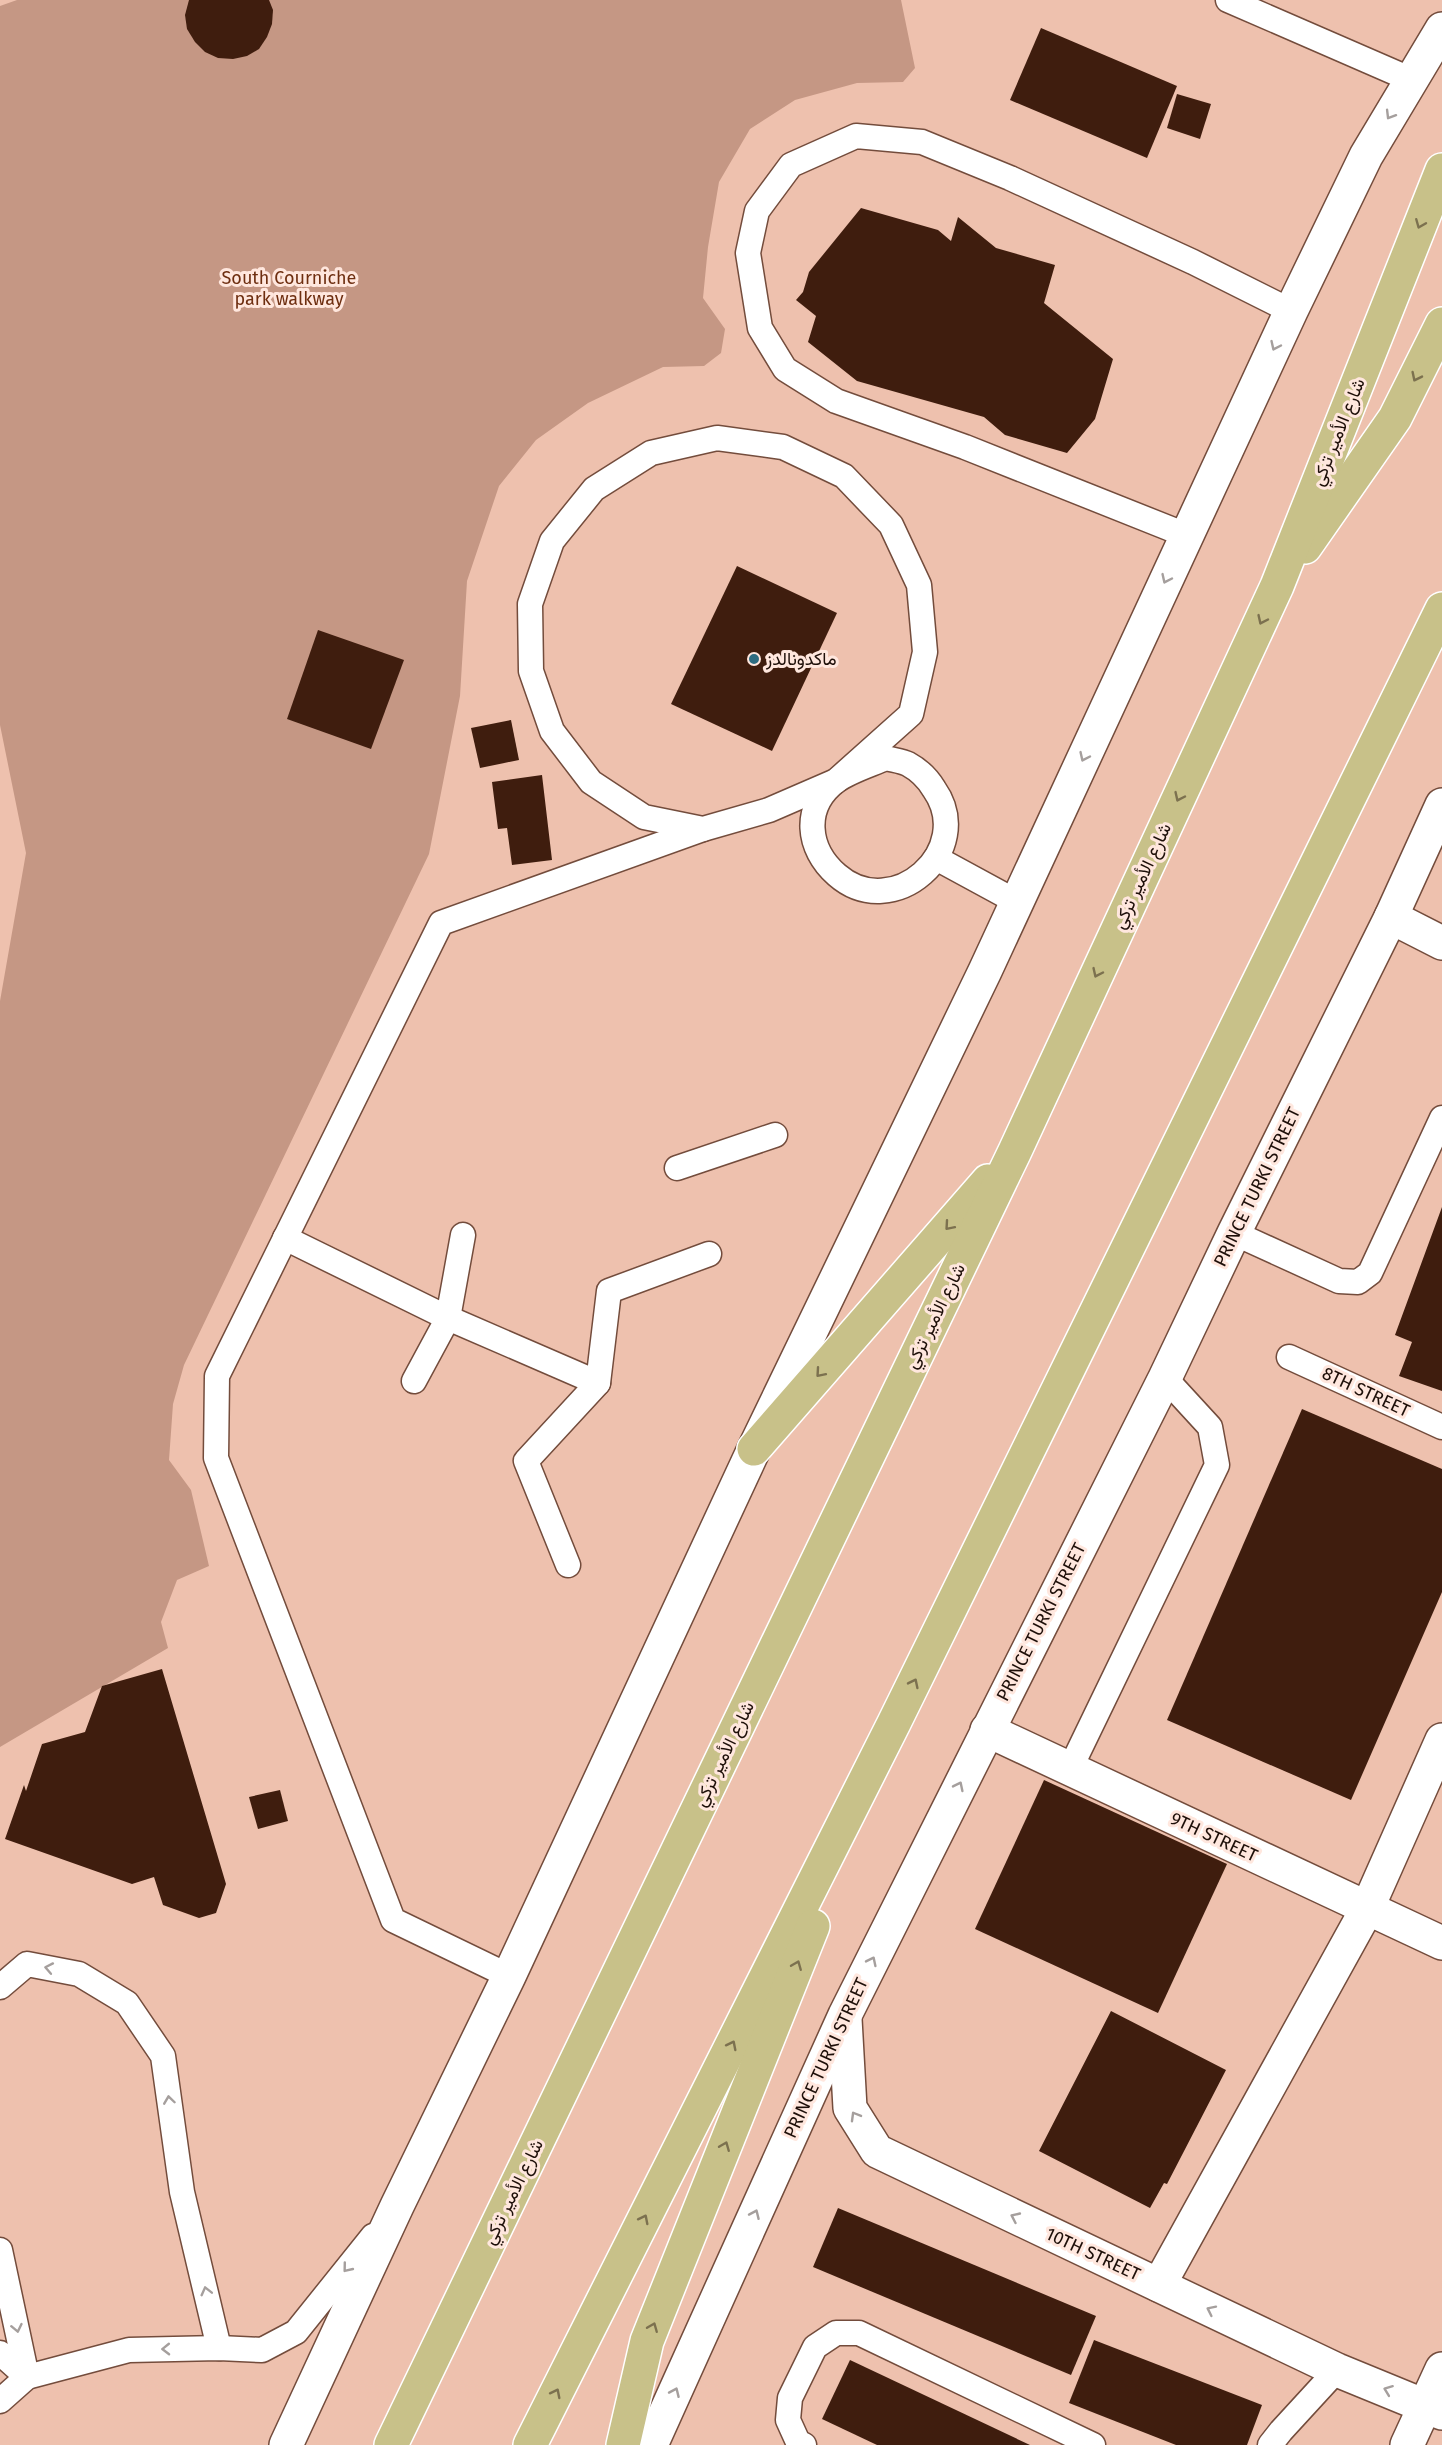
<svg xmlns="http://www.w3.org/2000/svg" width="1442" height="2445" viewBox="0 0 1442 2445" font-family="'Fira Sans',Vazirmatn,sans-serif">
<rect width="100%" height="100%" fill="#eec1ae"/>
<path fill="#c59784" d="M 17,0 L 901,0 L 915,68 L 903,82 L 857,83 L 795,100 L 750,129 L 719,182 L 708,247 L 703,298 L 725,329 L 721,353 L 704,366 L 663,367 L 588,403 L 536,440 L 499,486 L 467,581 L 460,696 L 429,854 L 184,1365 L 173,1404 L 169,1460 L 191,1490 L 209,1566 L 177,1580 L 161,1622 L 168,1648 L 0,1747 L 0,1001 L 26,853 L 0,725 L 0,6 Z"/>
<g fill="#3f1d0e">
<path d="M 189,0 L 269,0 L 273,10 L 272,24 L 267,37 L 259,49 L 247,56 L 233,59 L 218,58 L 205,52 L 195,42 L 187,29 L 185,15 Z"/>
<path d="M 1041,28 L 1177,86 L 1147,158 L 1010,100 Z"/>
<path d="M 1177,94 L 1211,104 L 1200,139 L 1167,128 Z"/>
<path d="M 861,208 L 938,230 L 951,241 L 958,217 L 996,248 L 1055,265 L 1044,303 L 1113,359 L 1095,419 L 1067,453 L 1005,435 L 984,417 L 857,381 L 808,342 L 816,316 L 796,300 L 803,292 L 809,272 Z"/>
<path d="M 737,566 L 837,613 L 772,751 L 671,704 Z"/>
<path d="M 318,630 L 404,660 L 371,749 L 287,719 Z"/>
<path d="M 511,720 L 519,760 L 480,768 L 471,728 Z"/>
<path d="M 542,775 L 552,860 L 512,865 L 507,828 L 498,829 L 492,782 Z"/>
<path d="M 1442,1207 L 1442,1391 L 1399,1376 L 1412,1342 L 1395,1335 Z"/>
<path d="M 1302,1409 L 1442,1469 L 1442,1592 L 1351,1800 L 1167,1720 Z"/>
<path d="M 162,1669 L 226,1884 L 216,1913 L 199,1918 L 163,1905 L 154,1877 L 132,1884 L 5,1839 L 24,1785 L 26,1791 L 42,1744 L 85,1732 L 102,1686 Z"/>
<path d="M 1044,1780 L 1227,1864 L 1158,2013 L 975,1929 Z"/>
<path d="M 280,1790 L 288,1821 L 258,1829 L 249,1797 Z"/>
<path d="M 1111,2011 L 1226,2070 L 1167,2184 L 1164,2183 L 1150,2208 L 1039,2151 Z"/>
<path d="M 838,2208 L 1096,2316 L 1071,2375 L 813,2267 Z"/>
<path d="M 1094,2340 L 1262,2405 L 1247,2445 L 1176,2445 L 1069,2403 Z"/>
<path d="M 850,2360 L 1030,2445 L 877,2445 L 822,2419 Z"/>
</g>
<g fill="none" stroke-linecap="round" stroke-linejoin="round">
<g stroke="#734c3c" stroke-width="27">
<g id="service">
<path d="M 1228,0 L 1412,80"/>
<path d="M 717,438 L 783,447 L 844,476 L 891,525 L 919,585 L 925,652 L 911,714 L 836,781 L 769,810 L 703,829 L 644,817 L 591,782 L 552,731 L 531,671 L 530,604 L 552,541 L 594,489 L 651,453 Z"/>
<path d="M 1186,535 L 965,447 L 836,401 L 785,369 L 760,328 L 748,253 L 757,211 L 791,165 L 856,136 L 922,142 L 1010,178 L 1193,262 L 1291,311"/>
<path d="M 886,758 C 893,760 902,761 908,764 C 919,770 928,779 934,789 C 977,850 893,924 837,875 C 807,849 802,807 836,781 C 850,771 870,765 886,758 Z"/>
<path d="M 936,858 L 1017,902"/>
<path d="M 677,1168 L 775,1135"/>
<path d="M 1234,1233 L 1339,1281 L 1358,1282 L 1370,1273 L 1442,1118"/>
<path d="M 285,1238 L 448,1318 L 598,1383"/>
<path d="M 1289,1357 L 1442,1427"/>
<path d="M 414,1381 L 448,1318 L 463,1235"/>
<path d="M 568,1565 L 526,1461 L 598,1383 L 609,1291 L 709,1254"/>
<path d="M 1070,1769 L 1217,1465 L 1210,1427 L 1165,1378"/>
<path d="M 509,1976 L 393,1920 L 216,1458 L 217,1376 L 441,923 L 703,829"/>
<path d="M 0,1987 L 27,1964 L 79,1974 L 127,2003 L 163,2056 L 182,2192 L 219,2348"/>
<path d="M 0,2250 L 27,2377"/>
<path d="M 0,2353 L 27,2377"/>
<path d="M 0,2401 L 27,2377 L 129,2350 L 219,2348 L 262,2350 L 296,2332 L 373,2236"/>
<path d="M 804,2445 L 798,2442 L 788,2420 L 790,2398 L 815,2347 L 836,2333 L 859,2333 L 1093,2445"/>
<path d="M 1270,2445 L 1281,2431 L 1337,2370"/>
</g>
</g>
<g stroke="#734c3c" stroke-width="36">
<g id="minor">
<path d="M 987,1730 L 1442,1943"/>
<path d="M 1159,2285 L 1367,1909 L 1442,1740"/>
<path d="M 1407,2445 L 1442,2369"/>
</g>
</g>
<g stroke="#734c3c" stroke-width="36">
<g id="tertiary">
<path d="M 1391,917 L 1442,943"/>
<path d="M 845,2019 L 850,2108 L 877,2151 L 1337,2370 L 1442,2413"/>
<path d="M 286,2445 L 397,2206 L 509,1976 L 754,1449 L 985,971 L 1291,311 L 1366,156 L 1442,29"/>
<path d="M 651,2445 L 845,2015 L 1165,1378 L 1234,1233 L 1391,917 L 1442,805"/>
</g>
</g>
<g stroke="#fff" stroke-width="36">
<g id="primary">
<path d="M 1305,547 L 1395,418 L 1442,324"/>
<path d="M 754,1449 L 988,1181"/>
<path d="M 391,2445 L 1015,1151 L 1277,586 L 1442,170"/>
<path d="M 530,2445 L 894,1723 L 1442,609"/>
<path d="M 623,2445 L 647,2341 L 813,1926"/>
</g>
</g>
<use href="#service" stroke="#fff" stroke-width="24"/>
<use href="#minor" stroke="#fff" stroke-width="33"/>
<use href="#tertiary" stroke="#fff" stroke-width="33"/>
<use href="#primary" stroke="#c8c189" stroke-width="33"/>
</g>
<defs><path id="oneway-chevron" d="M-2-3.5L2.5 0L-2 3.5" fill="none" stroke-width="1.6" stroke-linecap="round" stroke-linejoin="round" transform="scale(1.5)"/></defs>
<g stroke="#a59f9d">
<use href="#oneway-chevron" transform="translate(1390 115) rotate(121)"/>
<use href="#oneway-chevron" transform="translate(1275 346) rotate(115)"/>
<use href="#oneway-chevron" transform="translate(1166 579) rotate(115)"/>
<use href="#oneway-chevron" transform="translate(1084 757) rotate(115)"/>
<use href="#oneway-chevron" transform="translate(959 1786) rotate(-64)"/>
<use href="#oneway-chevron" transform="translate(872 1961) rotate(-64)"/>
<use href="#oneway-chevron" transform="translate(49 1968) rotate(-169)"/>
<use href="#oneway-chevron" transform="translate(169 2100) rotate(-98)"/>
<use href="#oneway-chevron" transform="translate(855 2116) rotate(-120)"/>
<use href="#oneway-chevron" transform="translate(755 2214) rotate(-66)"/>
<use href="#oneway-chevron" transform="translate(1015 2217) rotate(-155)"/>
<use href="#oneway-chevron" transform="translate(347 2268) rotate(129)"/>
<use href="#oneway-chevron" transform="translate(206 2291) rotate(-104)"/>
<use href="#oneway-chevron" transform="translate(1211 2310) rotate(-154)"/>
<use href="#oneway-chevron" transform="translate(17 2328) rotate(78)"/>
<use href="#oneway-chevron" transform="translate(166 2349) rotate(179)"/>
<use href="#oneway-chevron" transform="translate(1388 2390) rotate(-159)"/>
<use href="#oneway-chevron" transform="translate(675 2392) rotate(-66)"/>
</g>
<g stroke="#7c714f">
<use href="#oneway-chevron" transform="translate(1420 224) rotate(112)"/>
<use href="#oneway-chevron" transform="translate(1416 377) rotate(116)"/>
<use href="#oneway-chevron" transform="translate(1262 620) rotate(115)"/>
<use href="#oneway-chevron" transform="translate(1179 797) rotate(115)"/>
<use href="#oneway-chevron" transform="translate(1097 973) rotate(115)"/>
<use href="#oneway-chevron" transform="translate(949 1226) rotate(131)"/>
<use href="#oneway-chevron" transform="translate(820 1373) rotate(131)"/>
<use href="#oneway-chevron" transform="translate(914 1683) rotate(-64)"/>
<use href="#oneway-chevron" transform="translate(797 1965) rotate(-68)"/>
<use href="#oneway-chevron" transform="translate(732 2045) rotate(-63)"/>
<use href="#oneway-chevron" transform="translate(725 2146) rotate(-68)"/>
<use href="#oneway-chevron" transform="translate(644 2219) rotate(-63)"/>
<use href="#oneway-chevron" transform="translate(653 2327) rotate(-68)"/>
<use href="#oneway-chevron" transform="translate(556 2393) rotate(-63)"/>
</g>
<circle fill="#2d6c81" stroke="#ffe7de" stroke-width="2" cx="754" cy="659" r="6"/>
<g text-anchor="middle" stroke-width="6" stroke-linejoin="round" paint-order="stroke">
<g font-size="18" fill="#6e2e10" stroke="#ffe7de">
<text x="289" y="284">South Courniche<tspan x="289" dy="21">park walkway</tspan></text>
</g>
<g font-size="18" fill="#1e0f09" stroke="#ffe7de">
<text transform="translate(1338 432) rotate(-68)" y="6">شارع الأمير تركي</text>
<text transform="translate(1142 876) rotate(-65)" y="6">شارع الأمير تركي</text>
<text transform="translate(1257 1187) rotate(-64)" y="6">PRINCE TURKI STREET</text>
<text transform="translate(935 1316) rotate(-64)" y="6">شارع الأمير تركي</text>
<text transform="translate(1366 1392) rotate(25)" y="6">8TH STREET</text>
<text transform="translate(1041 1622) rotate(-63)" y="6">PRINCE TURKI STREET</text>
<text transform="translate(724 1754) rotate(-64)" y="6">شارع الأمير تركي</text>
<text transform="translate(1214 1837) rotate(25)" y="6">9TH STREET</text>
<text transform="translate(826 2058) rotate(-65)" y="6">PRINCE TURKI STREET</text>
<text transform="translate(513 2192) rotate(-64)" y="6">شارع الأمير تركي</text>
<text transform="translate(1093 2254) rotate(25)" y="6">10TH STREET</text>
</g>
<g font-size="18" fill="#1e0f09" stroke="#ffe7de" text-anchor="start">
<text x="766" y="665">ماكدونالدز</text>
</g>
</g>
</svg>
